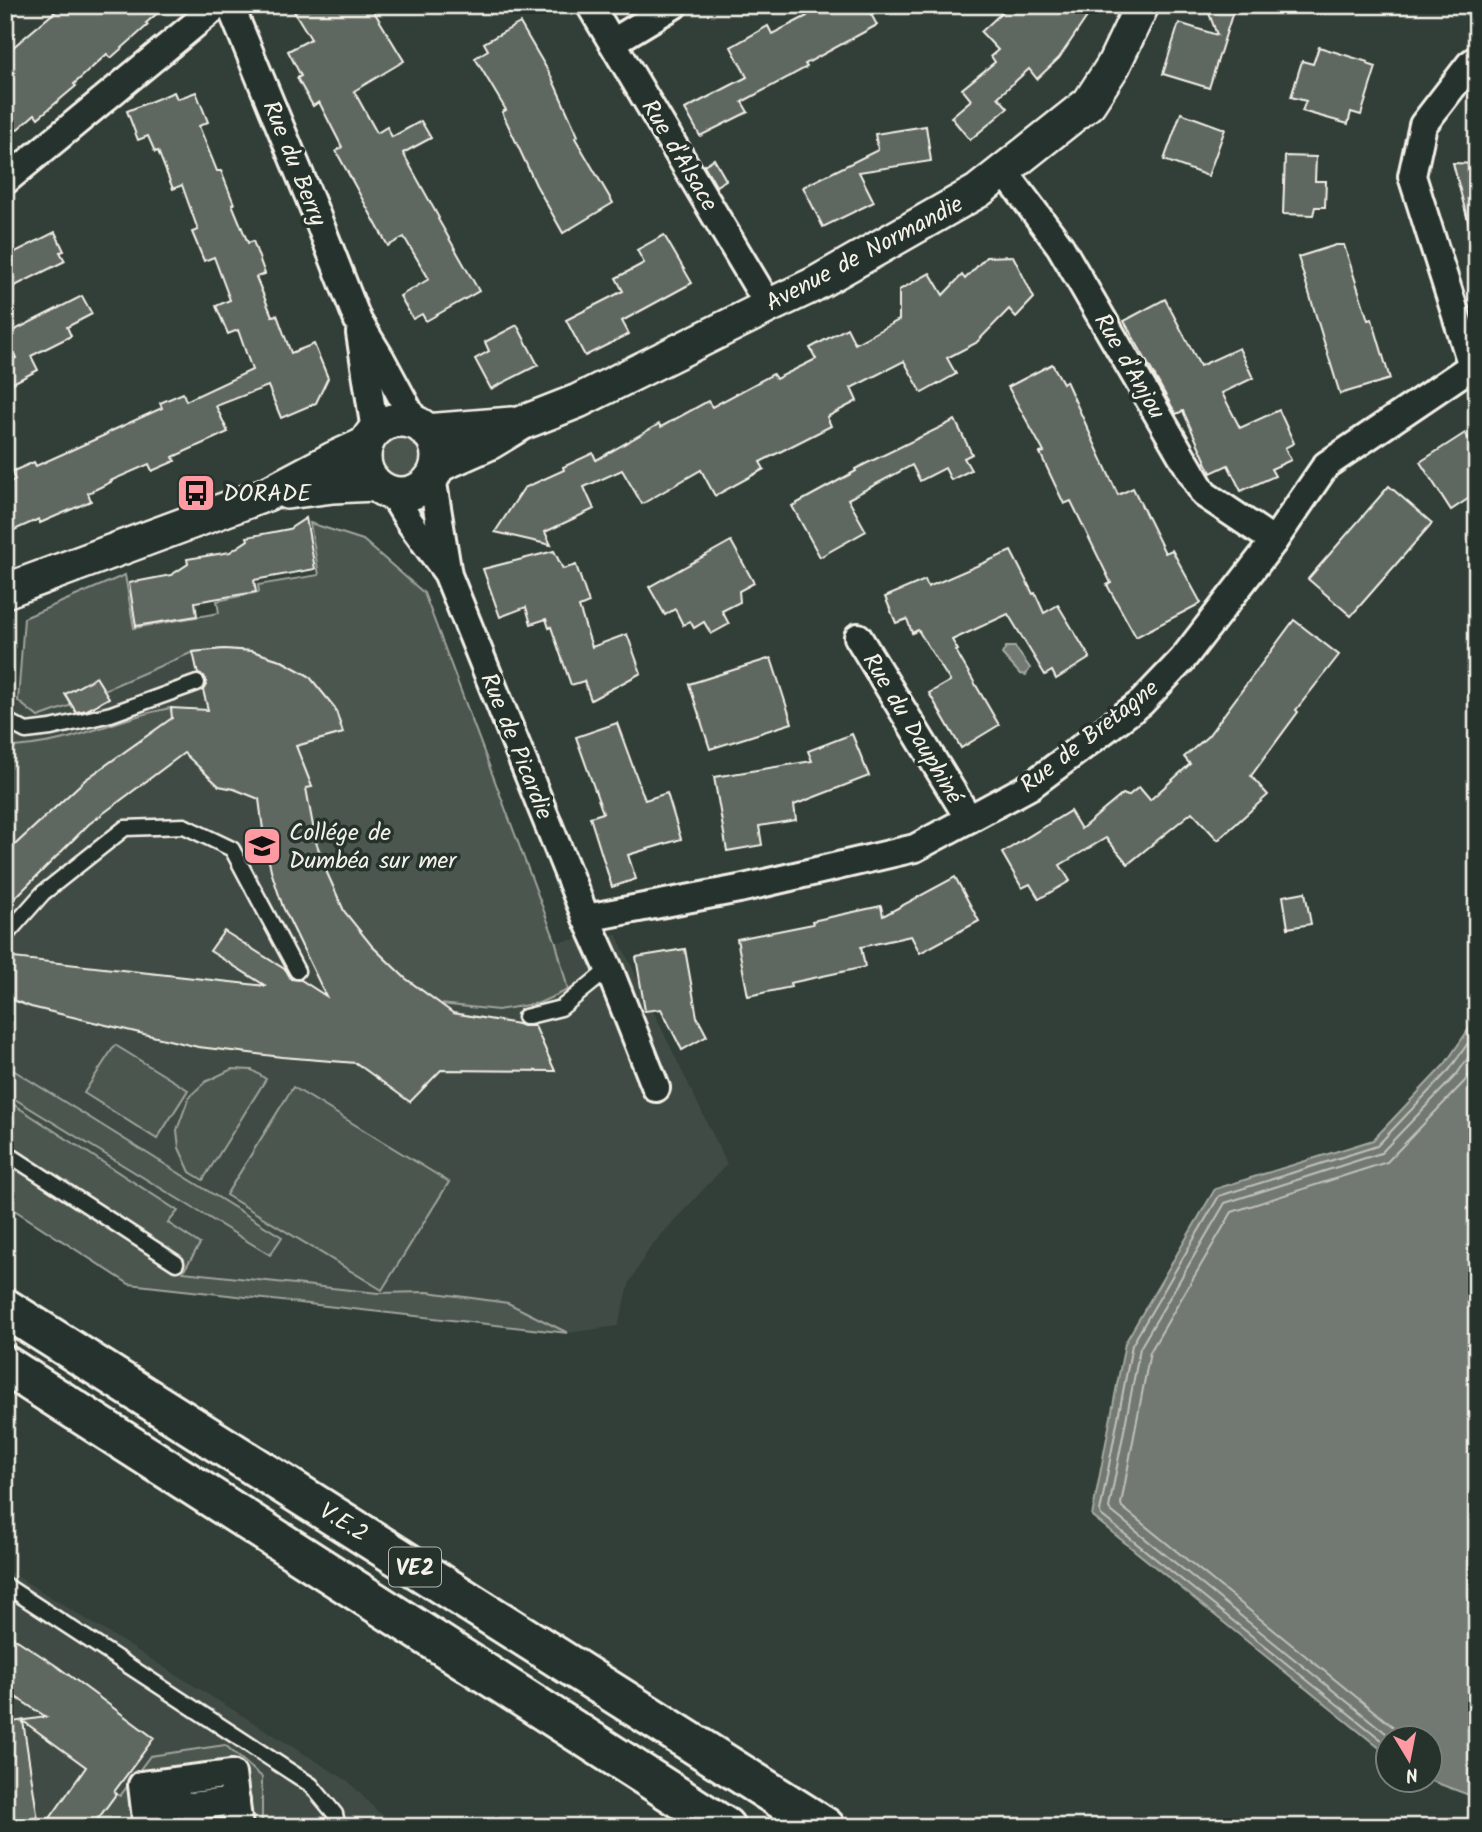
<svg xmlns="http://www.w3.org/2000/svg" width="1482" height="1832" viewBox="0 0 1482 1832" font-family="Kalam,sans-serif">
<rect width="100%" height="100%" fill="#323e38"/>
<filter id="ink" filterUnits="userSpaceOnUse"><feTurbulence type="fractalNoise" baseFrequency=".0143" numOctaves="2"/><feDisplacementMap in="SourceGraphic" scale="14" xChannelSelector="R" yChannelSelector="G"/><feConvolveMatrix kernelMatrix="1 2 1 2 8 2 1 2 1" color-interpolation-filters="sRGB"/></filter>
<g filter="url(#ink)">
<g fill="#404b44">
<path d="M 310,523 L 363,540 L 424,593 L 556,942 L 616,934 L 727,1164 L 651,1246 L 630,1282 L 618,1326 L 568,1333 L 129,1284 L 5,1204 L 5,758 L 14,747 L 24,618 L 125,575 L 134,628 L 219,613 L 217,601 L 259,592 L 258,585 L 319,575 Z"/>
<path d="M 5,1569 L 348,1781 L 378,1812 L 400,1827 L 5,1827 Z"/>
</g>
<g fill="#4c564f" stroke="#a0a49c" stroke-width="2">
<circle cx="401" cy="458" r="24"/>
<path d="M 310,523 L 363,540 L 424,593 L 556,943 L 568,990 L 539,1003 L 498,1010 L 440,1004 L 405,978 L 372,946 L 344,911 L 327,873 L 298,789 L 312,787 L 296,746 L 343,733 L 335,708 L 309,676 L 280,660 L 252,651 L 224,649 L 193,652 L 104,690 L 96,677 L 72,705 L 38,717 L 18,701 L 24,618 L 125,575 L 134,628 L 219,613 L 217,601 L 259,592 L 258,585 L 319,575 Z"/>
<path d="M 171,708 L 173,718 L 85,780 L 5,854 L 5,758 L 14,747 C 38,745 62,741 85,733 C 114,724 141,713 171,708 Z"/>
<path d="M 115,1045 L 188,1090 L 157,1139 L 84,1093 Z"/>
<path d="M 5,1065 L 282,1237 L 270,1255 L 5,1093 Z"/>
<path d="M 232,1069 L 252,1070 L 266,1079 L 203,1180 L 190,1172 L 179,1148 L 177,1130 L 189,1097 L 205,1082 Z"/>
<path d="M 293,1087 L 449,1182 L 382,1290 L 226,1195 Z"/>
<path d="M 5,1099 L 178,1211 L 168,1223 L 200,1244 L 183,1272 L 378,1293 L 428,1292 L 508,1303 L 568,1333 L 129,1284 L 5,1204 Z"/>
<path d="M 225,1745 L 262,1777 L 262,1825 L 260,1827 L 92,1827 L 116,1794 L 120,1796 L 150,1756 Z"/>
</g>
<g fill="#727972" stroke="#a6a9a1" stroke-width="2">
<path d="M 1006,647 L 1015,647 L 1030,668 L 1026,675 L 1020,674 L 1002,654 Z"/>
<path d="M 1477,1017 L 1477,1798 L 1429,1780 L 1430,1738 L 1388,1738 L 1387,1754 L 1092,1516 L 1125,1343 L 1215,1189 L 1373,1140 L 1445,1064 Z"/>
</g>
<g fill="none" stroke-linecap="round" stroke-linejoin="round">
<g stroke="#c0c1b9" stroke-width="2">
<path d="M 1392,1738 L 1111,1511 L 1109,1508 L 1140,1348 L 1225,1203 L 1381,1153 L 1457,1074 L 1477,1045"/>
<path d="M 1407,1738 L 1122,1507 L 1121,1504 L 1150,1352 L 1232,1212 L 1387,1162 L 1464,1082 L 1477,1064"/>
<path d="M 1388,1745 L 1101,1515 L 1100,1512 L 1132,1345 L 1219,1196 L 1377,1146 L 1450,1069 L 1477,1030"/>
</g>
</g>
<g fill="#5f6861" stroke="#f4f1e8" stroke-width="2">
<path d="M 63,5 L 167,5 L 146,23 L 148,25 L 111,58 L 107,54 L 74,84 L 76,86 L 38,118 L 35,114 L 5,140 L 5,54 Z"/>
<path d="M 290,5 L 370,5 L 404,61 L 354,91 L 377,133 L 387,127 L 392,137 L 421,121 L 431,138 L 403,153 L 439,218 L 438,219 L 479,291 L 426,321 L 422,314 L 413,319 L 400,296 L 429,279 L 404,237 L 388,246 L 336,151 L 342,147 L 319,102 L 313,106 L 297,78 L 301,76 L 288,51 L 311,39 Z"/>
<path d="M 801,5 L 866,5 L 877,25 L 805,64 L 807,67 L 742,102 L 748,112 L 700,136 L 685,109 L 747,77 L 731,47 L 768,26 L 772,34 L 807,16 Z"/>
<path d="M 1010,5 L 1095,5 L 1059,58 L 1037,79 L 1029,69 L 998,97 L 1008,108 L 970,140 L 951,117 L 971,100 L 962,89 L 995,62 L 991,56 L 998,50 L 981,32 Z"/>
<path d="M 1206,5 L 1235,5 L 1209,88 L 1163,74 L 1179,23 L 1217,35 Z"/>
<path d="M 520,23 L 551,76 L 578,136 L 575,138 L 613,203 L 563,233 L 536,185 L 502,112 L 506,110 L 475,58 L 488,50 L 484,43 Z"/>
<path d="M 1319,47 L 1368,62 L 1367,64 L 1376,67 L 1361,115 L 1351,112 L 1348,124 L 1302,111 L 1306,101 L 1291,97 L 1302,61 L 1313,64 Z"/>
<path d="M 174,92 L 177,99 L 196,92 L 208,122 L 199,126 L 217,171 L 221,171 L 234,204 L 232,204 L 248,243 L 253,241 L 265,274 L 256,277 L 272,316 L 277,315 L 291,353 L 314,344 L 328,378 L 316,403 L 281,418 L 268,386 L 216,406 L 228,432 L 173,457 L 175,461 L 152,471 L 149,464 L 110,481 L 111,482 L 88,493 L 91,501 L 40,523 L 39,519 L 10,532 L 5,520 L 5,484 L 15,480 L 11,472 L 34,462 L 36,466 L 107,434 L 107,433 L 162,408 L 160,403 L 183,393 L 186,401 L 252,370 L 238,330 L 228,334 L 216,306 L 230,300 L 214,257 L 204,261 L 192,232 L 198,230 L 182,185 L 173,189 L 158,151 L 155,152 L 148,136 L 138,140 L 127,111 Z"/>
<path d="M 1181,113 L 1225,129 L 1208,176 L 1164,160 Z"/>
<path d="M 926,126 L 931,161 L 859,172 L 874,202 L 823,227 L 803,187 L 878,150 L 875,134 Z"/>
<path d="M 1285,156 L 1316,157 L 1315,181 L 1326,181 L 1325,207 L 1315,207 L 1313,215 L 1283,214 Z"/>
<path d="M 714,159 L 726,180 L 716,186 L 704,165 Z"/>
<path d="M 1453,163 L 1477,164 L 1477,228 L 1470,229 Z"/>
<path d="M 55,232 L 64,251 L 60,252 L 65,261 L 5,291 L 5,257 Z"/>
<path d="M 664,235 L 692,283 L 622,321 L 629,334 L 585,356 L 566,320 L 623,291 L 616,278 L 644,263 L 637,250 Z"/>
<path d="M 1336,245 L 1344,245 L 1368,320 L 1372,319 L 1390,379 L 1340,394 L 1298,257 Z"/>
<path d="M 1013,256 L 1034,298 L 1016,317 L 1009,309 L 976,343 L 947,358 L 956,374 L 922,393 L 904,361 L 851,388 L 857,401 L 827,417 L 831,426 L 760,462 L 764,469 L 715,496 L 701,470 L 642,504 L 622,470 L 584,487 L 594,509 L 545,532 L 551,545 L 495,532 L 524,488 L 564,470 L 563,467 L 593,453 L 596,460 L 659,424 L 661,427 L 708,401 L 712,407 L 773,374 L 776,379 L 816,359 L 810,348 L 847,328 L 855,344 L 899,320 L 899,290 L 930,273 L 943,295 L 962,275 L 965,279 L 986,257 Z"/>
<path d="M 82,296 L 92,314 L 67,327 L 71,336 L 31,356 L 38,370 L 5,387 L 5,363 L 16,358 L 5,335 Z"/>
<path d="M 1165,299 L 1200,366 L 1239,348 L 1253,378 L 1222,393 L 1240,428 L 1279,410 L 1294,443 L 1285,448 L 1291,460 L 1271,469 L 1275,476 L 1241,491 L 1228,465 L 1211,473 L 1183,411 L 1176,414 L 1124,321 Z"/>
<path d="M 517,325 L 538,365 L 491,389 L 475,359 L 489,351 L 485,342 Z"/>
<path d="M 1052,364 L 1063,383 L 1066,381 L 1118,495 L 1133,488 L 1165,553 L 1172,550 L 1201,603 L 1136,637 L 1107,585 L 1111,583 L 1071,501 L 1064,504 L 1040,453 L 1044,452 L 1008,387 Z"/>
<path d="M 955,420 L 972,454 L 964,458 L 971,470 L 951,480 L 945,468 L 920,481 L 912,465 L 848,499 L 866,531 L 820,557 L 792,506 L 856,471 L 855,469 Z"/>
<path d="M 1465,433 L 1477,451 L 1477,493 L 1451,510 L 1420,462 Z"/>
<path d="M 1389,486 L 1432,523 L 1351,616 L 1308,579 Z"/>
<path d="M 306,518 L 315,569 L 254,580 L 256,592 L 195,602 L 197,616 L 136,626 L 129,583 L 171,575 L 188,564 L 187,559 L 230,552 L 248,540 L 247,537 L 289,529 Z"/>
<path d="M 731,541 L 754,583 L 739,591 L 740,602 L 722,611 L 729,624 L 711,634 L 704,622 L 694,628 L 690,621 L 683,625 L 675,609 L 665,615 L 649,587 Z"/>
<path d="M 554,551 L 563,569 L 576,565 L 589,603 L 579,607 L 592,647 L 627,634 L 641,673 L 591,700 L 584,681 L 571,685 L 551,627 L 549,628 L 546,619 L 531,624 L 526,607 L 500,617 L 483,569 Z"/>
<path d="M 1011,551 L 1033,594 L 1035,593 L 1044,613 L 1058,605 L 1090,658 L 1056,679 L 1052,671 L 1045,675 L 1008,614 L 952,640 L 958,650 L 956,651 L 999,725 L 961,748 L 929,693 L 950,681 L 918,630 L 912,633 L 907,619 L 896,623 L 885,597 L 925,580 L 928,587 Z"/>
<path d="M 1294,620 L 1339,655 L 1296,710 L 1298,712 L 1251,776 L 1268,795 L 1218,840 L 1192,812 L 1128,864 L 1106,838 L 1060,865 L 1070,881 L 1039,899 L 1030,884 L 1022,888 L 1002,853 L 1070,811 L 1081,829 L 1123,794 L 1128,796 L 1139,787 L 1150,800 L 1190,764 L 1184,757 L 1208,736 Z"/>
<path d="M 224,649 L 252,651 L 280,660 L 309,676 L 335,708 L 343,733 L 296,746 L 312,787 L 306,788 L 316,842 L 327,873 L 344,911 L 372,946 L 405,978 L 453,1013 L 518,1024 L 523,1026 L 535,1026 L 555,1071 L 441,1070 L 410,1102 L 356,1063 L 282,1057 L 198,1047 L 31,1007 L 5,997 L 5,957 L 266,986 L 210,951 L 224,931 L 286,970 L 291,979 L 301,980 L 326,996 L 283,907 L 272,874 L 265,845 L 259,799 L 234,789 L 219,786 L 184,753 L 89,824 L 5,908 L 5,854 L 85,780 L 172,718 L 171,708 L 208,710 L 203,690 L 206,685 L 206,680 L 204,676 L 198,674 L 193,652 Z"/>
<path d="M 771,658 L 792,723 L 710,749 L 689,684 Z"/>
<path d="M 96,677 L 109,698 L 87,710 L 76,712 L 65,694 Z"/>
<path d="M 617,723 L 645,800 L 667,793 L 681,839 L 628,855 L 636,879 L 612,887 L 590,817 L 603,813 L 576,737 Z"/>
<path d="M 852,734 L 869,776 L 794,805 L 796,820 L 759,826 L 762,845 L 727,851 L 714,777 L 812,761 L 808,751 Z"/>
<path d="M 955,877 L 979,921 L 920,953 L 911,936 L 861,947 L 865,967 L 790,983 L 791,987 L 748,996 L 737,939 L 813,924 L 812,921 L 881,906 L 883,916 Z"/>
<path d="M 1305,892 L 1311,924 L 1288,928 L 1283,896 Z"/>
<path d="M 685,949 L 697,1017 L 707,1036 L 682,1050 L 661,1009 L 645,1011 L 636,957 Z"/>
<path d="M 5,1632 L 58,1667 L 154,1738 L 114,1792 L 116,1794 L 92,1827 L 44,1827 L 86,1767 L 23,1721 L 39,1827 L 5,1827 L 5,1723 L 46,1717 L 5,1690 Z"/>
</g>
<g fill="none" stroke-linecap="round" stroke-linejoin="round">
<g stroke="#f4f1e8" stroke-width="19">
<g id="service">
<path d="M 5,720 L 26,731 L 51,728 L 111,714 L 197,683"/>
<path d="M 5,936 L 43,893 L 125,828 L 184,826 L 232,849 L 297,971"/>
<path d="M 525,1017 L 561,1008 L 609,969"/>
<path d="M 5,1152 L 176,1263"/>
<path d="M 5,1585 L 311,1785 L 335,1814 L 338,1827"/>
</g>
</g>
<g stroke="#f4f1e8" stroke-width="32">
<g id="minor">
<path d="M 230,5 L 314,209 L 358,321 L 380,357 L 416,424"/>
<path d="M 590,5 L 769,306"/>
<path d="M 613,42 L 674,5"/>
<path d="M 1004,171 L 1060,246 L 1204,494 L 1274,541"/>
<path d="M 5,181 L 218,5"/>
<path d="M 360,333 L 375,431"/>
<path d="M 1472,366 L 1412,176 L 1423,125 L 1470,64 L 1477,59"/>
<path d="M 432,477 L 448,575 L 586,918 L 609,969 L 656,1088"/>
<path d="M 392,493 L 409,521 L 445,570"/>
<path d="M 858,637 L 969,819"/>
<path d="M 586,918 L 739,889 L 915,848 L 1030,786 L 1141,703 L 1182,660 L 1274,541 L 1326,465 L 1472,366 L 1477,365"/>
<circle cx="172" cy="1808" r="10"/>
<path d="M 181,1807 L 236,1801"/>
<path d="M 147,1827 L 142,1785 L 232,1774 L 239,1827"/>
</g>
</g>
<g stroke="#f4f1e8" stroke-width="38">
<g id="tertiary">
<circle cx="401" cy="457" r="37"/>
<path d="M 426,431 L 512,424"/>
<path d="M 437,466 L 489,443 L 522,423 L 578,401 L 769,306 L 813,285 L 978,191 L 1089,103 L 1113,66 L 1142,5"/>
<path d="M 287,492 L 333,486 L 375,484"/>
<path d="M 5,591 L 267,494 L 333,459 L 366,444"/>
</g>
</g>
<g stroke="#f4f1e8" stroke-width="44">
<g id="trunk">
<path d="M 5,1308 L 825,1827"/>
<path d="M 5,1365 L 725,1827"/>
</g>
</g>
<use href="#service" stroke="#26332d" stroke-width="14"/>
<use href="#minor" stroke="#26332d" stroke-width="26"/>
<use href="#tertiary" stroke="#26332d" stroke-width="33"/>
<use href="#trunk" stroke="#26332d" stroke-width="38"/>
</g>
</g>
<defs>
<g id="bus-square" transform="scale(2.0125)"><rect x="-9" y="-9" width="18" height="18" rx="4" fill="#ff9aa2" stroke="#26332d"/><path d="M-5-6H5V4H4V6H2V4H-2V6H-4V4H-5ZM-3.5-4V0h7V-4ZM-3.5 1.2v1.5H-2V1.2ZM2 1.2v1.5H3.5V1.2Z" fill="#111"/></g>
<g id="school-square" transform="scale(2.0125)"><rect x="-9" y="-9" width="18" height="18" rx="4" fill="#ff9aa2" stroke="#26332d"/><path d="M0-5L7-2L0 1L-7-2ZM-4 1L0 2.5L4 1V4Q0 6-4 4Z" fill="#111"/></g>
</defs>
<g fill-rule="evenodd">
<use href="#bus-square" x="196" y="493"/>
<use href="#school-square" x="262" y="846"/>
</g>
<g text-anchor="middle" stroke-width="7" stroke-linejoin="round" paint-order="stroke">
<rect fill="#26332d" stroke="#b6b8b0" stroke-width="2" x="389" y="1547.5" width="52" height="39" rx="5"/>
<g font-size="23" font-weight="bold" fill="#f4f1e8">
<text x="415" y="1575">VE2</text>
</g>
<g font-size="24" fill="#f4f1e8" stroke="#26332d">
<text transform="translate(680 155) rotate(59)" y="8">Rue d'Alsace</text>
<text transform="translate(295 163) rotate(68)" y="8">Rue du Berry</text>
<text transform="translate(864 253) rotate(-28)" y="8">Avenue de Normandie</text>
<text transform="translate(1130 366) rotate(60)" y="8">Rue d'Anjou</text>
<text transform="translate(913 728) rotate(59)" y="8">Rue du Dauphiné</text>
<text transform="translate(1089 736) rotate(-38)" y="8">Rue de Bretagne</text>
<text transform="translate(517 746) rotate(68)" y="8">Rue de Picardie</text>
<text transform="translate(344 1522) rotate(32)" y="8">V.E.2</text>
</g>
<g font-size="24" fill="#f4f1e8" stroke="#26332d" text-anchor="start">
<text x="223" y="501">DORADE</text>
<text x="289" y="840">Collége de<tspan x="289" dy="28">Dumbéa sur mer</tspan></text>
</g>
</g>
<rect width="1482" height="1832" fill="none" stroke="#26332d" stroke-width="28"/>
<rect x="14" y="14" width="1454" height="1804" fill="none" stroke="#f4f1e8" stroke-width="2.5" filter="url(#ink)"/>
<g transform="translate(1409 1759) rotate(170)"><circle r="33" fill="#26332d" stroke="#787f78" stroke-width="2"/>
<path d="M0-5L12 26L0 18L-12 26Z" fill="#ff9aa2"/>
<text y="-10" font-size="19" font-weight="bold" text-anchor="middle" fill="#f4f1e8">N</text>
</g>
</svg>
